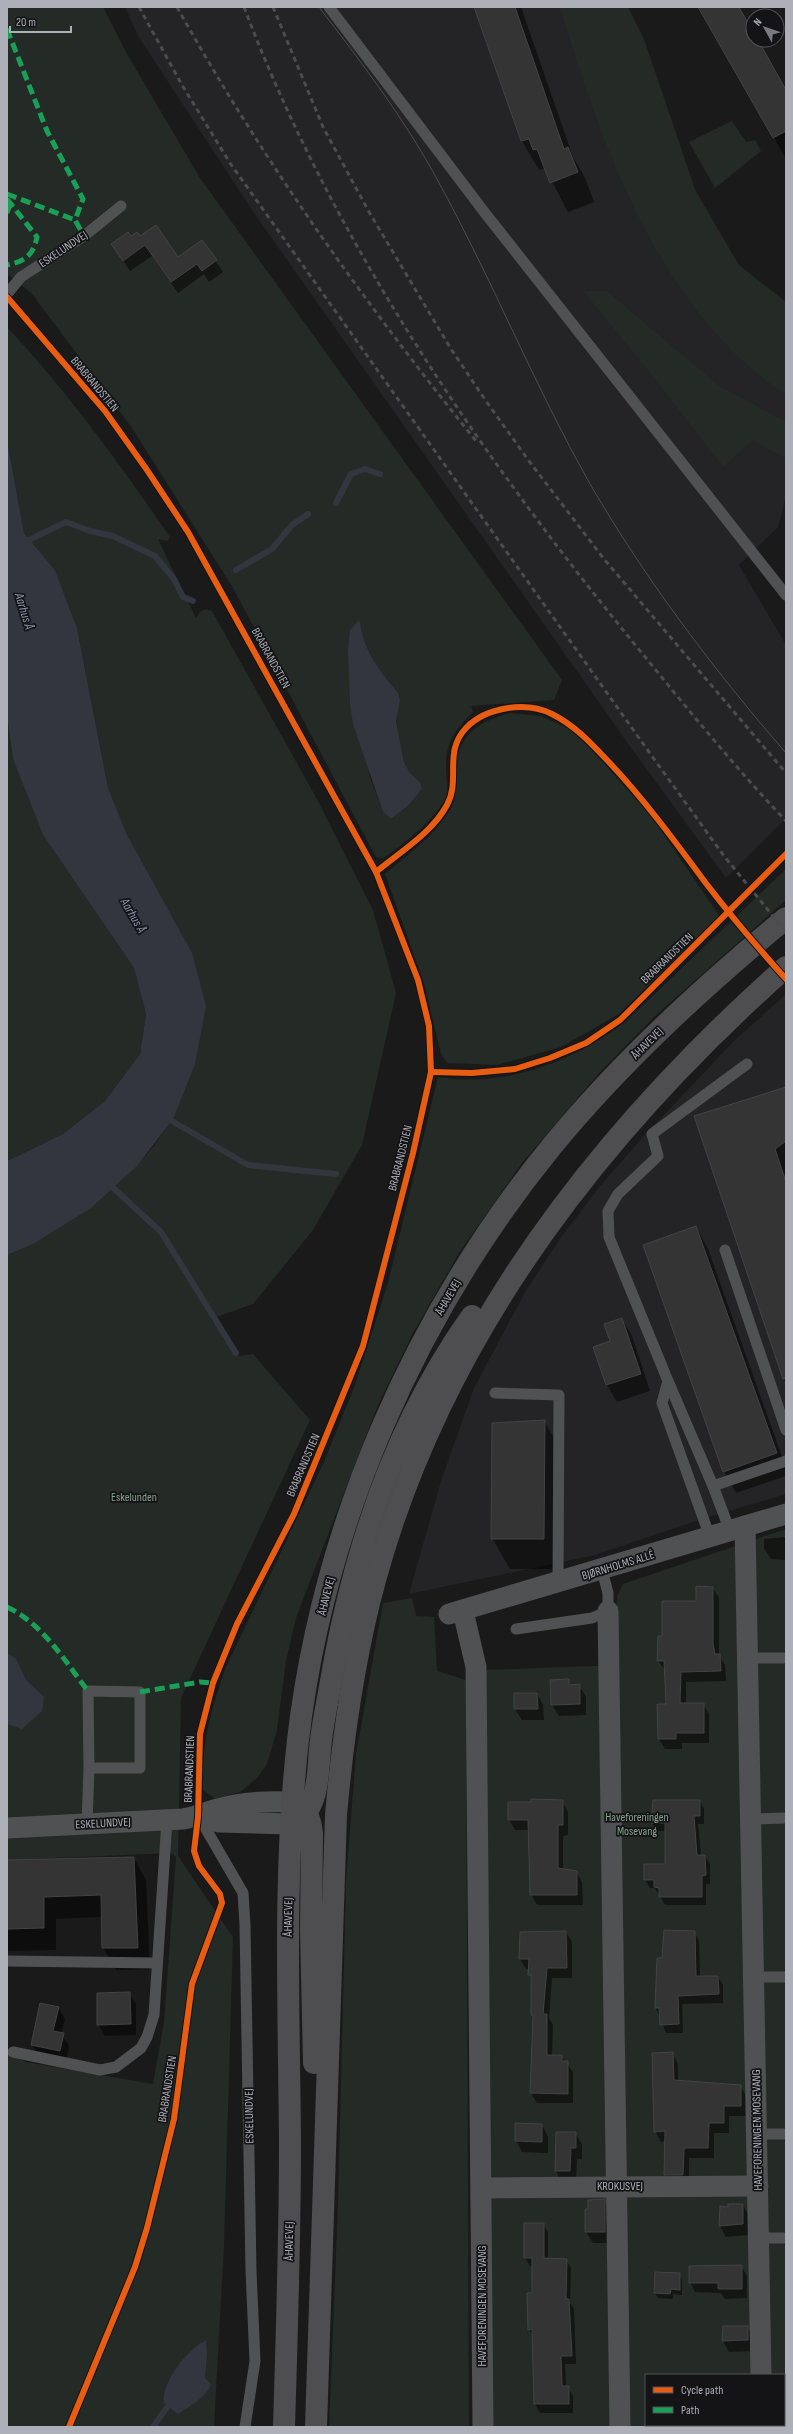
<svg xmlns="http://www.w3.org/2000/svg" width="793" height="2434" viewBox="0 0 793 2434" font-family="'Sofia Sans Condensed',sans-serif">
<rect width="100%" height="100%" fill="#1a1a1a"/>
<g fill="#242426">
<path d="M 125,7 L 592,7 L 738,265 L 786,302 L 786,495 L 778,527 L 739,565 L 786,645 L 786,818 L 726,878 L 629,745 L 254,213 L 138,36 Z"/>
<path d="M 786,994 L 786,1494 L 696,1521 L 595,1555 L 409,1594 L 441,1481 L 474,1388 L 524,1294 L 559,1240 L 600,1186 L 643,1137 L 734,1041 Z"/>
</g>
<g fill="#242a25" fill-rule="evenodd">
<path d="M 7,7 L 103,7 L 127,54 L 200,178 L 562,680 L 554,700 L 471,706 L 473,712 C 455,730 446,741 446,768 C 446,776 448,785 447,793 C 443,813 400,848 383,858 L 376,857 L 233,588 L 132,428 L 32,294 L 7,274 ZM 360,622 C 364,652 380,671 399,694 L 400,701 L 396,721 L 404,762 L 410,773 L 421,783 L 422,789 L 409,805 L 391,819 L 383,812 L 369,774 Z"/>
<path d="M 560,7 L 628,7 L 644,39 L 696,192 L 739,265 L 786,302 L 786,395 C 659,310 602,147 560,7 Z"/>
<path d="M 732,121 L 746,142 L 755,140 L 761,151 L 715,188 L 689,142 Z"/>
<path d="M 583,291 L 607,291 L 718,385 L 786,422 L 786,459 L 753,440 L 723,467 L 652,375 Z"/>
<path d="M 7,327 C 68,392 120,464 170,537 L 168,541 L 158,539 L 196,618 L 200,612 L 206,609 L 212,611 L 317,799 L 373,910 L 396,993 L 362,1145 L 313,1230 L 253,1304 L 211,1319 L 239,1356 L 253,1354 L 310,1420 L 181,1698 L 178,1856 L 233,1937 L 224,2246 L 214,2427 L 7,2427 L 7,2053 L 26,2062 L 153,2084 L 164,2022 L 176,1857 L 171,1853 L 7,1860 L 7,1255 C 55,1234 98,1205 135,1167 C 150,1153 161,1135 173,1119 L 128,837 L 108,788 L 77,628 L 55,570 L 24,533 L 7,440 Z"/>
<path d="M 510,713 L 541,716 L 568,728 L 591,749 L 652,817 L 720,917 L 619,1014 L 561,1047 L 497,1065 L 447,1063 L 441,1054 L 424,983 L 385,874 C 407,855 432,838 448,813 C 457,801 455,789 455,775 C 456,737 476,722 510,713 Z"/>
<path d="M 7,716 L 13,759 L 43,835 L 134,968 L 146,1014 L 140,1054 L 105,1101 L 63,1134 L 7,1161 Z"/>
<path d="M 786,869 L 786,900 L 656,1015 L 600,1072 L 522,1163 L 459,1253 L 413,1333 L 378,1405 L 304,1597 L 296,1618 L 286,1661 L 277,1730 L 267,1764 L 257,1778 L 240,1792 L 215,1799 L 203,1790 C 200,1748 212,1706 226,1667 L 324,1462 L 355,1385 L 388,1283 L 438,1077 C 504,1088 572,1062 624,1023 Z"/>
<path d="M 786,1529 L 786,2427 L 492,2427 L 490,2031 L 485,1670 L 617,1665 L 617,1596 L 623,1584 ZM 646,2375 L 784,2375 L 784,2425 L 646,2425 Z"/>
<path d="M 412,1598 L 416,1616 L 434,1617 L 437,1671 L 466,1680 L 469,2427 L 329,2427 L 338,2204 L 346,1880 L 356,1754 L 383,1603 Z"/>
</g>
<g fill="#32373f">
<path d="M 7,440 L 24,533 L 55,570 L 77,628 L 108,788 L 128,837 L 192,953 L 206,1006 L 195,1064 L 173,1119 L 137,1166 L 91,1208 L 33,1244 L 7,1255 L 7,1161 L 63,1134 L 105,1101 L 140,1054 L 146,1014 L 134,968 L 43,835 L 13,759 L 7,716 Z"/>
<path d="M 358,621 L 360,622 C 364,652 380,671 399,694 L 400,701 L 396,721 L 404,762 L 410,773 L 421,783 L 422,789 L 409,805 L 391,819 L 383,812 L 353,724 L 350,703 L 348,650 L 350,630 Z"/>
<path d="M 7,1653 L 16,1659 L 26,1680 L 44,1697 L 42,1711 L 22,1729 L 7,1724 Z"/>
<path d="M 206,2340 L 207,2354 L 205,2378 L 211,2384 C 207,2397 190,2406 178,2414 L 164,2403 C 161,2382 188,2349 206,2340 Z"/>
</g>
<g fill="#0007">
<path d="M 476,7 L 521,7 L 573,157 L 585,178 L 594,202 L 568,212 L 545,168 L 539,170 L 522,141 Z"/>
<path d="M 700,7 L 738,7 L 753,33 L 753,40 L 757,40 L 786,91 L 786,159 Z"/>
<path d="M 131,237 L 140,238 L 178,258 L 202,241 L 223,272 L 209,282 L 204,274 L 178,293 L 152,256 L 130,271 L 112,244 Z"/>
<path d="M 786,1088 L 786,1384 L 695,1116 Z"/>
<path d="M 696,1227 L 708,1249 L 786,1468 L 786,1476 L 736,1493 L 724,1471 Z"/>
<path d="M 622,1319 L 632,1336 L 650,1391 L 617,1402 L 607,1385 L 594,1347 L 611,1342 Z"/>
<path d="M 544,1421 L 562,1451 L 561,1569 L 510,1569 L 492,1538 Z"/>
<path d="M 786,1537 L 786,1560 L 771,1559 L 764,1548 L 764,1539 Z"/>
<path d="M 713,1588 L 719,1598 L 719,1655 L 725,1665 L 726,1681 L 686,1682 L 686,1704 L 703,1704 L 709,1714 L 709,1743 L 682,1743 L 682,1749 L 665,1749 L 659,1739 L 658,1705 L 667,1705 L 666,1671 L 658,1661 L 659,1637 L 663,1637 Z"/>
<path d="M 785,1600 L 786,1600 L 786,1616 L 785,1615 Z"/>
<path d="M 568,1680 L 571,1686 L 579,1685 L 586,1697 L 586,1715 L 559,1716 L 552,1705 L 551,1681 Z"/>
<path d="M 537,1694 L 543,1705 L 544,1720 L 522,1720 L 515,1709 Z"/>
<path d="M 562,1801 L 568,1812 L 568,1835 L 563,1836 L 563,1870 L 576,1871 L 582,1882 L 583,1905 L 537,1905 L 531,1894 L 529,1830 L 515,1830 L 509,1819 Z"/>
<path d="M 700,1801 L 704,1809 L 704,1824 L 698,1824 L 701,1856 L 705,1856 L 710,1864 L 710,1884 L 706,1884 L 706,1905 L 665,1905 L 655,1888 L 650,1888 L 645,1880 L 666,1865 L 666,1831 L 657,1831 L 652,1823 Z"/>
<path d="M 134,1858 L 146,1880 L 150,1969 L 116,1970 L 103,1948 L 102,1917 L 56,1919 L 56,1950 L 7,1951 L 7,1862 Z"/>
<path d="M 566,1932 L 572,1942 L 572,1978 L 552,1978 L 549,2018 L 553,2025 L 552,2056 L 561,2056 L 573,2072 L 573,2103 L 537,2103 L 531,2093 L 534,2019 L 532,2015 L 530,1969 L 526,1969 L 520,1959 Z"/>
<path d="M 694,1932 L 699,1941 L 700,1977 L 718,1977 L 723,1985 L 723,2003 L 682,2004 L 683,2033 L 666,2033 L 656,2008 Z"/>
<path d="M 129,1993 L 136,2004 L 136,2035 L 105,2036 L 98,2024 Z"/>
<path d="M 58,2007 L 65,2019 L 61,2034 L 69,2046 L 66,2062 L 39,2056 L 32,2045 Z"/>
<path d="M 672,2053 L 678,2064 L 678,2081 L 740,2086 L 746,2096 L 746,2116 L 729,2116 L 729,2133 L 714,2133 L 714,2158 L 689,2158 L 689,2184 L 671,2184 L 665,2174 L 666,2141 L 661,2142 L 655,2131 Z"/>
<path d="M 516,2124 L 542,2125 L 548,2137 L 548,2153 L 522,2152 L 516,2141 Z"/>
<path d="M 575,2133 L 582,2144 L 582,2159 L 577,2159 L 576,2182 L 562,2182 L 556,2171 Z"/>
<path d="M 604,2200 L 611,2212 L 611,2243 L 593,2243 L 586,2232 L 586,2210 Z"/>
<path d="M 743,2205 L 749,2216 L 749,2235 L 726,2237 L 720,2226 L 721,2207 Z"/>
<path d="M 543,2224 L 548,2232 L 548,2259 L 566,2260 L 571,2268 L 570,2303 L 574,2309 L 576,2364 L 565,2364 L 566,2387 L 568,2387 L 573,2396 L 573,2413 L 540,2413 L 535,2404 L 533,2337 L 529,2329 L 533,2266 L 530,2266 L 525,2258 Z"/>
<path d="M 741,2266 L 747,2276 L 747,2298 L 725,2299 L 721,2293 L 695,2292 L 690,2282 Z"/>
<path d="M 679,2274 L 682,2280 L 682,2295 L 673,2294 L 673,2299 L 658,2298 L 655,2293 Z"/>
<path d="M 724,2327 L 748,2327 L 754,2338 L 754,2351 L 729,2352 L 723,2341 Z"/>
</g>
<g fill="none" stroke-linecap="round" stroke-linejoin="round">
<g stroke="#32373f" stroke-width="6">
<path d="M 336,503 L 351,474 L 365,469 L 380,474"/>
<path d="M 29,540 L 66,522 L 90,531 L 113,536 L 155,556 L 174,579 L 183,597 L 193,601"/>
<path d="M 236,570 L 272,549 L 292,525 L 308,514"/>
<path d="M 165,1117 L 248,1165 L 336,1174"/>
<path d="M 108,1183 L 161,1232 L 236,1353"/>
<path d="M 153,2427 L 168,2406"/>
</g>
</g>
<g fill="#343435" stroke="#434346">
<path d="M 474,7 L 515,7 L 564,149 L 568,147 L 578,172 L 550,183 L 537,149 L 533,150 L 529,139 L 521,141 Z"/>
<path d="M 698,7 L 739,7 L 753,32 L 753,40 L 758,40 L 786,90 L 786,131 L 773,138 Z"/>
<path d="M 156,225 L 178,257 L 202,240 L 217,260 L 202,271 L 197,264 L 171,282 L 145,245 L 123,261 L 111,244 L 128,232 L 131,236 L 137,232 L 140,236 Z"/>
<path d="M 786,1087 L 786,1141 L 775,1149 L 786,1182 L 786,1378 L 783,1379 L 694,1116 Z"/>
<path d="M 696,1226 L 777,1453 L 723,1472 L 643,1245 Z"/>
<path d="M 622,1318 L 641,1374 L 606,1385 L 593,1347 L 610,1341 L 604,1324 Z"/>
<path d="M 545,1420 L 544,1539 L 491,1539 L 492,1423 Z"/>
<path d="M 696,1586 L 713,1587 L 713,1643 L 715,1654 L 720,1654 L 721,1671 L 681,1672 L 680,1703 L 704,1703 L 704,1733 L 676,1733 L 676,1739 L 658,1739 L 657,1704 L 666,1704 L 664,1661 L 657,1661 L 658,1636 L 662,1636 L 662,1601 L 696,1601 Z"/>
<path d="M 569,1679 L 569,1685 L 580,1684 L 580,1704 L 551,1705 L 550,1680 Z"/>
<path d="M 514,1693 L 537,1693 L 538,1709 L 514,1709 Z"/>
<path d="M 531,1799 L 563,1800 L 563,1825 L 558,1825 L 558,1868 L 577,1871 L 577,1895 L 530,1895 L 528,1820 L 508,1820 L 508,1802 L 531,1802 Z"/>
<path d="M 653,1800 L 700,1800 L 700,1816 L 694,1816 L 697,1855 L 705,1855 L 706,1875 L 702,1876 L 702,1897 L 659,1897 L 659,1888 L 654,1887 L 654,1880 L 644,1880 L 644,1864 L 665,1864 L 665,1823 L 651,1823 Z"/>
<path d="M 134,1857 L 138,1948 L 102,1948 L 101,1895 L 44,1897 L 44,1928 L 7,1929 L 7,1860 Z"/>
<path d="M 664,1930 L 695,1931 L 696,1976 L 718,1976 L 719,1994 L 678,1996 L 679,2024 L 660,2025 L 659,2008 L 655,2008 L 657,1958 L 662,1958 Z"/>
<path d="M 566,1931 L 567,1968 L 547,1968 L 543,2014 L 547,2014 L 547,2055 L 562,2055 L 562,2061 L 568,2061 L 568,2094 L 530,2093 L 533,2016 L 531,2015 L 531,1975 L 528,1975 L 529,1959 L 519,1959 L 520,1932 Z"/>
<path d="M 130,1992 L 131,2024 L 97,2025 L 97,1993 Z"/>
<path d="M 40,2003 L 59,2007 L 53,2031 L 64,2033 L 60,2051 L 31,2045 Z"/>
<path d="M 673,2052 L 674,2080 L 741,2085 L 741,2106 L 724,2106 L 724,2123 L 709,2123 L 708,2148 L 684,2148 L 683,2175 L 664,2175 L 665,2131 L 654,2132 L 652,2053 Z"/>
<path d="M 515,2123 L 542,2124 L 542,2142 L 515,2141 Z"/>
<path d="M 556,2132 L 576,2132 L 576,2148 L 571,2148 L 570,2171 L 555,2171 Z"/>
<path d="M 605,2199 L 605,2232 L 585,2232 L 585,2209 L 588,2209 L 588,2200 Z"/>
<path d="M 728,2204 L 743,2204 L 743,2224 L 719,2226 L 720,2206 L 728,2207 Z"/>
<path d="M 524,2223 L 544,2223 L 544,2258 L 567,2259 L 566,2299 L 569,2299 L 572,2356 L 561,2356 L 562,2386 L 569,2386 L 569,2404 L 534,2404 L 532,2329 L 528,2330 L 527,2293 L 532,2293 L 532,2258 L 524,2258 Z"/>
<path d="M 742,2265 L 742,2289 L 718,2289 L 718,2283 L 689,2283 L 689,2266 Z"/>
<path d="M 655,2272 L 680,2273 L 680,2290 L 671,2289 L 670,2294 L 654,2293 Z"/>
<path d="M 723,2326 L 748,2326 L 748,2340 L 722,2341 Z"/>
</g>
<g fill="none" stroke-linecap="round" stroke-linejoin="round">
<g stroke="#505153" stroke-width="11">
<path d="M 329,7 L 485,213 L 786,595"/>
<path d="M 7,294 L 21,277 L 84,236 L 121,206"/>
<path d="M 725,1250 L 786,1430"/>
<path d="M 668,1381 L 713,1486 L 730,1531"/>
<path d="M 495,1393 L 559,1395 L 558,1583"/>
<path d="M 713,1486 L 786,1461"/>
<path d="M 710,1537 L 662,1403 L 668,1381 L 609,1237 L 608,1211 L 618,1194 L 658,1156 L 652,1134 L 747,1064"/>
<path d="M 516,1629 L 592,1618 L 608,1611 L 608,1593 L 602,1570"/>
<path d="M 749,1658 L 786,1658"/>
<path d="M 199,1817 L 243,1893 L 245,1925 L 251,2271 L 255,2361 L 245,2427"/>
<path d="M 751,1819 L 786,1818"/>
<path d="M 87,1824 L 89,1768 L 88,1691 L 140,1692 L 140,1768 L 89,1768"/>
<path d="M 7,1961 L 157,1963"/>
<path d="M 754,1977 L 786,1977"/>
<path d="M 13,2052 L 100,2070 L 116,2067 L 141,2048 L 147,2037 L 154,2015 L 167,1820"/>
<path d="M 757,2134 L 786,2134"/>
<path d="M 759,2238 L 786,2238"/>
<path d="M 784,2385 L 786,2385"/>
</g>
<g stroke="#505153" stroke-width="21">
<path d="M 745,1526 L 761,2375"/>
<path d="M 463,1611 L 476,1667 L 483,2427"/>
<path d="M 608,1611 L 620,2427"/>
<path d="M 449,1614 L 786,1514"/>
<path d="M 198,1817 L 219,1822 L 291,1824"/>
<path d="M 7,1828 L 183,1819 C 196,1817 206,1812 218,1809 C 241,1802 268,1801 292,1802"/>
<path d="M 482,2188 L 758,2186"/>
<path d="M 762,2425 L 762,2427"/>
</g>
<g stroke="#4e4e51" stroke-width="22">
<path d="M 298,1805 C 308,1811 311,1822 312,1834 L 311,1930 L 314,2063"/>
<path d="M 291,1824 C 322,1810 317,1769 321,1740 C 323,1722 327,1704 330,1687 C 352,1556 394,1425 472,1316"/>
<path d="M 284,2427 C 287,2332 290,2237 290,2142 C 289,2008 283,1873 298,1740 C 323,1525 415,1314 552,1146 C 621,1062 702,988 786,918"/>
<path d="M 316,2427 L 336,1815 C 343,1735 354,1657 375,1580 C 442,1336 599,1133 786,967"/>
</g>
<path stroke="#4c4c4e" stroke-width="1" d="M 319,7 C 361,62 404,118 437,179 C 492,279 534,385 590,484 C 646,580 713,669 786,753"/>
<g stroke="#4c4c4e" stroke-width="3" stroke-dasharray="5 4" stroke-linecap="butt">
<path d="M 139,7 L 182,85 L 230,163 L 644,745 L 724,856 L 786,932"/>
<path d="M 177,7 C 263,161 366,305 476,441"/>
<path d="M 244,7 C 331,237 477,451 632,641 C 682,702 732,764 786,821"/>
<path d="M 273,7 L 323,127 L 369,212 L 451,349 L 486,401 L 529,461 L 604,559 L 786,773"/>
</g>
<g stroke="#1a9f57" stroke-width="5" stroke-dasharray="10 5" stroke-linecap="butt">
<path d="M 7,29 L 47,131 L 83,199 L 75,220 L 84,236"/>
<path d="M 7,194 L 75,220"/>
<path d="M 7,199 L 37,237 C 33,256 25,261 7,265"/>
<path d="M 7,213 L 10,204"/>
<path d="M 7,1607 C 43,1624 64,1660 88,1691"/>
<path d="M 140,1692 L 200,1682 L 213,1683"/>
</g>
<g stroke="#141416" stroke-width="8">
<g id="cycleway">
<path d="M 7,297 L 105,411 L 147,470 L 188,532 L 376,872 L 418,980 L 429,1026 L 431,1072 L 413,1153 L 363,1346 L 294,1514 L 237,1624 L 213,1683 L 200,1734 L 198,1817 L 194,1851 L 199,1866 L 220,1894 L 222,1903 L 192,1984 L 174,2119 L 147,2228 L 135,2267 L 69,2427"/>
<path d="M 376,872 C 400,852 432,833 447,805 C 461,780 443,752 466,728 C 486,707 526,701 552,714 C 574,725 590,742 607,760 C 643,798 674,840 705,882 C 731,916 758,948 786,979"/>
<path d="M 431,1072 L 472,1073 L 515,1069 L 550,1058 L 586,1043 L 620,1020 L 786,854"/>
</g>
</g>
<use href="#cycleway" stroke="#e95d12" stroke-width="6"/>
</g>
<g text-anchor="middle" stroke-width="3.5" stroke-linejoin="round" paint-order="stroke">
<g font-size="12" fill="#adafb9" stroke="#141416">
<text transform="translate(63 249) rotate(-34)" y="4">ESKELUNDVEJ</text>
<text transform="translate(95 384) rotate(50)" y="4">BRABRANDSTIEN</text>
<text transform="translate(271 658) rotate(61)" y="4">BRABRANDSTIEN</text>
<text transform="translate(667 958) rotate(-44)" y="4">BRABRANDSTIEN</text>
<text transform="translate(647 1043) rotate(-45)" y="4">ÅHAVEVEJ</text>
<text transform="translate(400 1158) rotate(-76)" y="4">BRABRANDSTIEN</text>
<text transform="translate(448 1297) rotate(-60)" y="4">ÅHAVEVEJ</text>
<text transform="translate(303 1465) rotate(-67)" y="4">BRABRANDSTIEN</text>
<text transform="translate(618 1565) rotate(-17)" y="4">BJØRNHOLMS ALLÉ</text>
<text transform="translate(326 1596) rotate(-76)" y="4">ÅHAVEVEJ</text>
<text transform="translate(189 1769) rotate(-88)" y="4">BRABRANDSTIEN</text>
<text transform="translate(103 1823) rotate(-3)" y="4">ESKELUNDVEJ</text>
<text transform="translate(288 1917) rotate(-89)" y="4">ÅHAVEVEJ</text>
<text transform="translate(167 2089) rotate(-81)" y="4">BRABRANDSTIEN</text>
<text transform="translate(249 2116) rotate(-91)" y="4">ESKELUNDVEJ</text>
<text transform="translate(757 2130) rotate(-91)" y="4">HAVEFORENINGEN MOSEVANG</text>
<text x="620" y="2190">KROKUSVEJ</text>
<text transform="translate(289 2241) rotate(-89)" y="4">ÅHAVEVEJ</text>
<text transform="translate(482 2306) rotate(-90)" y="4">HAVEFORENINGEN MOSEVANG</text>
</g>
<g font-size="12" fill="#86a28c" stroke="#141416">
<text x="134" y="1501">Eskelunden</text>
<text x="637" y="1821">Haveforeningen<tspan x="637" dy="14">Mosevang</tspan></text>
</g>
<g font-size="13" font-style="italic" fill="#8897b0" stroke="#141416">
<text transform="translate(25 611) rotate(73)" y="5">Aarhus Å</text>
<text transform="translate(134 915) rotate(60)" y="5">Aarhus Å</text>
</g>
</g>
<rect width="793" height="2434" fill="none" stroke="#adafb9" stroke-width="16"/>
<rect x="645" y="2374" width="140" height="52" fill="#141416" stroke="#515257"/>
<rect x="653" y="2387" width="20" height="6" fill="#e95d12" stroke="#515257"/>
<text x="681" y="2394" font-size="12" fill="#adafb9">Cycle path</text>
<rect x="653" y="2407" width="20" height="6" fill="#1a9f57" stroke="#515257"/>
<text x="681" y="2414" font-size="12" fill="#adafb9">Path</text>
<g transform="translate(765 28) rotate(310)"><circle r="19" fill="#141416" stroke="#515257"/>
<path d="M0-3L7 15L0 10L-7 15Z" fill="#7a7b81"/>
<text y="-6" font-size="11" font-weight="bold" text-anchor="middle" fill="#adafb9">N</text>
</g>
<path d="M10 26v6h61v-6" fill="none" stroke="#adafb9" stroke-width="2"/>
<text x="16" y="26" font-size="12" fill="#adafb9" stroke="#141416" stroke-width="3" paint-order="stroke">20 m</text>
</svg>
